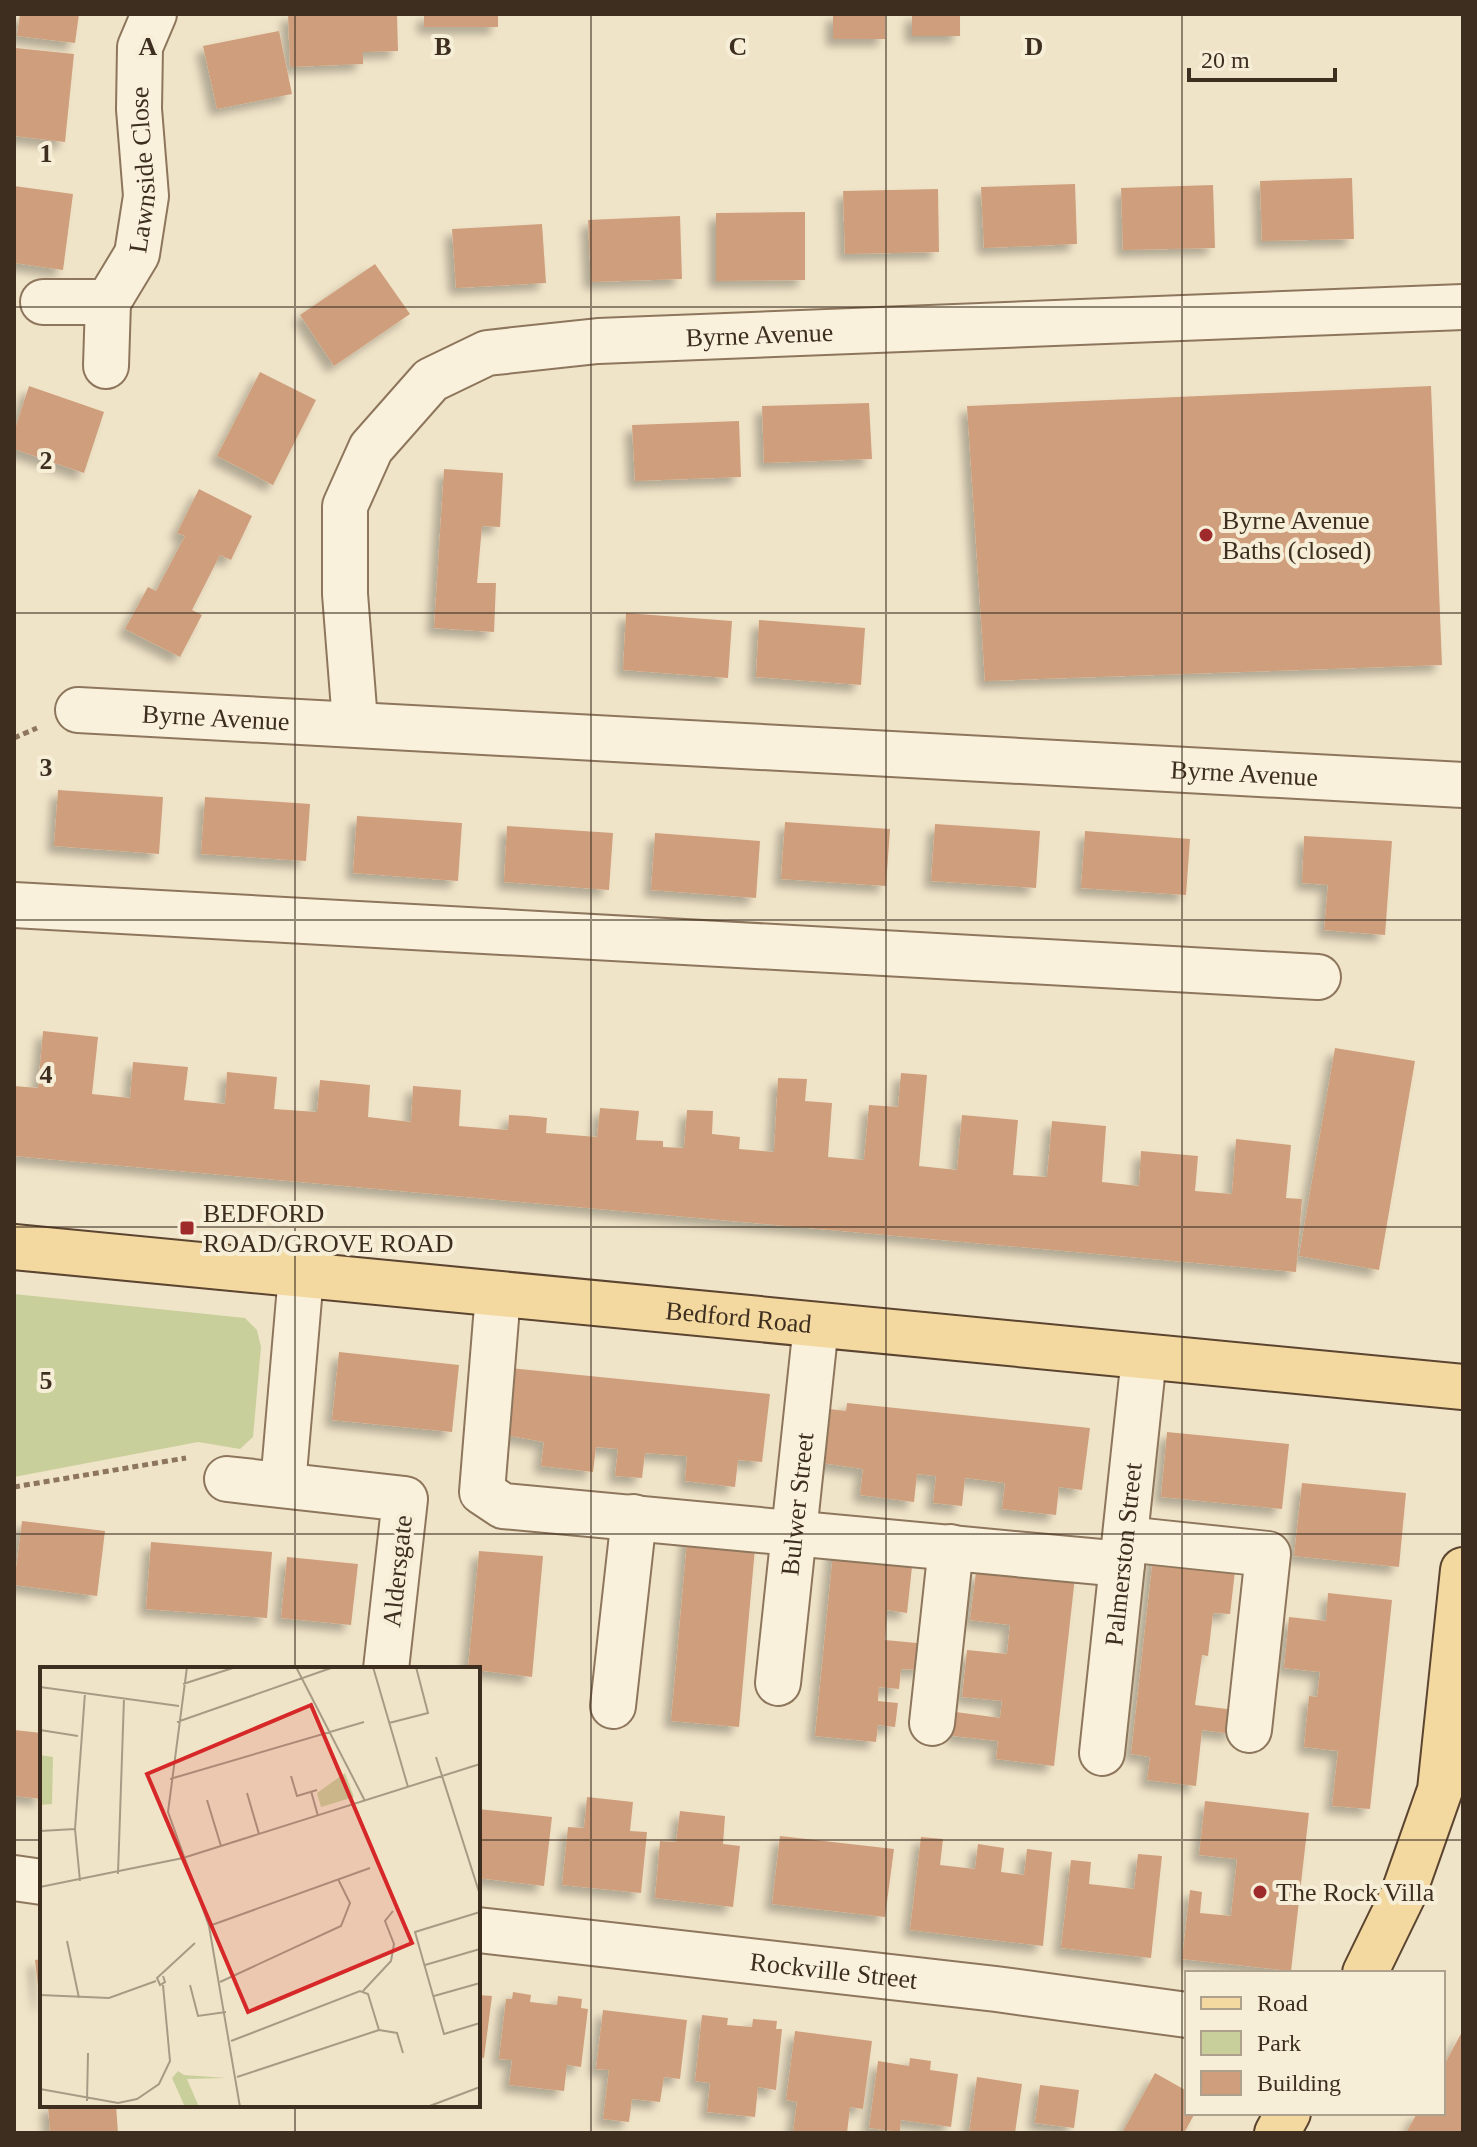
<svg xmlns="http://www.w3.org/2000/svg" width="1477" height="2147" viewBox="0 0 1477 2147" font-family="Georgia,serif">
<defs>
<filter id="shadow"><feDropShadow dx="-7" dy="7" stdDeviation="4" flood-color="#0004"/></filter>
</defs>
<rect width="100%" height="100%" fill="#f0e4c8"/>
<path fill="#c9cf9b" d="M 14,1294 L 245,1318 L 257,1330 L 261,1347 L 253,1437 L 240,1449 L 198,1442 L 14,1477 Z"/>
<g fill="#cf9f7d" filter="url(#shadow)">
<path d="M 20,14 L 79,14 L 75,43 L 17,36 Z"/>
<path d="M 288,14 L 397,14 L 398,51 L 363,52 L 363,64 L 290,67 Z"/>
<rect x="424" y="14" width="74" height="13"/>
<rect x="833" y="14" width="52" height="25"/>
<rect x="912" y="14" width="48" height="22"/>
<path d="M 279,31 L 292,94 L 217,109 L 203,46 Z"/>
<path d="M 16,48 L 74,54 L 65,142 L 14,136 Z"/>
<path d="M 1352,178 L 1354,239 L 1262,241 L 1260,181 Z"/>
<path d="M 1075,184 L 1077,244 L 984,248 L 981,187 Z"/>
<path d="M 1213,185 L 1215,248 L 1123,250 L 1121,188 Z"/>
<path d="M 14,186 L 73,194 L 63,270 L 14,263 Z"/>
<path d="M 938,189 L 939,252 L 845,254 L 843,191 Z"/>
<path d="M 805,212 L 805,280 L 716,281 L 716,213 Z"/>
<path d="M 680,216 L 682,279 L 591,282 L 588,220 Z"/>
<path d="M 542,224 L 546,283 L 456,288 L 452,229 Z"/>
<path d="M 375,264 L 410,314 L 334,366 L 300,315 Z"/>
<path d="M 260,372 L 316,400 L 273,485 L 217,456 Z"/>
<path d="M 29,386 L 104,412 L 84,473 L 14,449 L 14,432 Z"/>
<path d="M 1431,386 L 1442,665 L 985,681 L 967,406 Z"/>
<path d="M 869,403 L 872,459 L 764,463 L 762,406 Z"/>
<path d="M 739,421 L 741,477 L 635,481 L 632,425 Z"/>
<path d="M 444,469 L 503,473 L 500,527 L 482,526 L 477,583 L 496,583 L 494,632 L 434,628 Z"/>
<path d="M 199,489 L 252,516 L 231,560 L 220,555 L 192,610 L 202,615 L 180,657 L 125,629 L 148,587 L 156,591 L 185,536 L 177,533 Z"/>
<path d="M 626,613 L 732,621 L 728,678 L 623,670 Z"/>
<path d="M 759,620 L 865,628 L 861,685 L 756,677 Z"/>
<path d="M 58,790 L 163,797 L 159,854 L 54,846 Z"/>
<path d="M 205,797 L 310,804 L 306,861 L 201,854 Z"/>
<path d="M 357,816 L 462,823 L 458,881 L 353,873 Z"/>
<path d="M 785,822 L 890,829 L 886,886 L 781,879 Z"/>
<path d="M 935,824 L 1040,831 L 1036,888 L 931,881 Z"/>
<path d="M 507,826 L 613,833 L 609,890 L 504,882 Z"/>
<path d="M 1085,831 L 1190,839 L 1186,895 L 1081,888 Z"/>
<path d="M 655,833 L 760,841 L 756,898 L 651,890 Z"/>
<path d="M 1304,836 L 1392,841 L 1385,935 L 1324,930 L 1328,885 L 1302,883 Z"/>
<path d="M 43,1031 L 98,1037 L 92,1094 L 130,1098 L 133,1062 L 188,1067 L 184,1100 L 225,1104 L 227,1072 L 277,1077 L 274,1109 L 317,1112 L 320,1080 L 370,1085 L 368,1117 L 411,1122 L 413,1086 L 461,1090 L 459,1126 L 508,1130 L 509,1115 L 527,1116 L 547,1118 L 546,1133 L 597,1137 L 600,1108 L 639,1111 L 636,1140 L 663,1141 L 663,1147 L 684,1148 L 687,1110 L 713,1111 L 712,1134 L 740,1137 L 739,1149 L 774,1152 L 778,1078 L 807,1079 L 805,1101 L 832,1103 L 828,1157 L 864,1160 L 869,1105 L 898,1107 L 901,1073 L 927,1075 L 919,1166 L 957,1170 L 962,1115 L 1018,1120 L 1013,1175 L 1047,1177 L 1052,1121 L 1106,1126 L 1102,1182 L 1121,1184 L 1139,1186 L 1141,1151 L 1198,1156 L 1195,1191 L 1232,1194 L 1236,1139 L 1291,1145 L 1286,1198 L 1302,1199 L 1296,1272 L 14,1156 L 14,1086 L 38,1088 Z"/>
<path d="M 1335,1048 L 1415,1061 L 1379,1270 L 1299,1256 Z"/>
<path d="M 339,1352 L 459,1365 L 452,1432 L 332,1420 Z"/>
<path d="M 500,1367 L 770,1394 L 762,1462 L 738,1460 L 735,1487 L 685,1481 L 687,1456 L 645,1453 L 642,1478 L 615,1476 L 618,1449 L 596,1447 L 593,1472 L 541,1466 L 544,1442 L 494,1433 Z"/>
<path d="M 847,1403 L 1090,1428 L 1082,1490 L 1059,1487 L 1056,1515 L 1002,1509 L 1005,1483 L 983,1480 L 965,1478 L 962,1506 L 933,1503 L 936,1476 L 917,1474 L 914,1502 L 860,1495 L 863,1469 L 815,1462 L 821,1408 L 846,1411 Z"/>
<path d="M 1167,1432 L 1289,1444 L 1282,1509 L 1161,1497 Z"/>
<path d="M 1302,1483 L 1406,1493 L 1399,1567 L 1294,1556 Z"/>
<path d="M 22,1521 L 105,1531 L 97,1596 L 14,1585 Z"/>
<path d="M 688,1531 L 756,1537 L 739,1727 L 671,1721 Z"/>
<path d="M 151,1542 L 272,1552 L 267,1618 L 146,1609 Z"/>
<path d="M 834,1543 L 891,1564 L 912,1567 L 907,1613 L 887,1610 L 885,1640 L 927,1644 L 924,1670 L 901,1669 L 899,1689 L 879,1687 L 878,1701 L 898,1703 L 895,1727 L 878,1725 L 876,1742 L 815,1736 Z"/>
<path d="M 1154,1548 L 1235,1571 L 1230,1614 L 1213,1613 L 1208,1656 L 1202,1655 L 1195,1705 L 1235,1710 L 1233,1734 L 1202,1730 L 1196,1786 L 1147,1780 L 1150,1757 L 1131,1754 Z"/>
<path d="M 479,1551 L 543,1556 L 532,1677 L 468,1669 Z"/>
<path d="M 287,1557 L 358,1564 L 351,1625 L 281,1618 Z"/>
<path d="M 1014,1561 L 1076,1568 L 1054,1766 L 996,1759 L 998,1741 L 953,1736 L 956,1712 L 1000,1718 L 1002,1701 L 962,1697 L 967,1650 L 1007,1654 L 1010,1625 L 970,1620 L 976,1572 L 1012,1576 Z"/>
<path d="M 1328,1593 L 1392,1600 L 1370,1809 L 1332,1806 L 1338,1751 L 1304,1747 L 1309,1696 L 1317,1697 L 1320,1672 L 1284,1668 L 1289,1617 L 1326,1621 Z"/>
<path d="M 14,1730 L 42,1733 L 42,1799 L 14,1796 Z"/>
<path d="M 587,1797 L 633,1802 L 630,1831 L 647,1832 L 641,1893 L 562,1885 L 568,1827 L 584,1828 Z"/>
<path d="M 1205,1801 L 1309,1813 L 1291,1971 L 1182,1959 L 1190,1890 L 1202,1892 L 1200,1913 L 1231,1916 L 1237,1859 L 1199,1855 Z"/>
<path d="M 478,1809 L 552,1817 L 544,1886 L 478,1878 Z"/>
<path d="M 680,1811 L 725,1816 L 723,1844 L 740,1846 L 733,1907 L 655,1898 L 660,1841 L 676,1842 Z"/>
<path d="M 780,1836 L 894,1849 L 885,1917 L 772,1904 Z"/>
<path d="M 921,1837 L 943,1839 L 940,1865 L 975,1869 L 978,1844 L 1004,1848 L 1001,1872 L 1024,1875 L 1027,1849 L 1052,1852 L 1043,1946 L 910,1930 Z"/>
<path d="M 1138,1854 L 1162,1856 L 1151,1958 L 1061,1948 L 1071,1860 L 1091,1862 L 1089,1884 L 1134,1889 Z"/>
<path d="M 42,1959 L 42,2004 L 40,2004 L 35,1960 Z"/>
<path d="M 513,1992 L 531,1995 L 530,2002 L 557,2005 L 558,1996 L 582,1999 L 581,2008 L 588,2009 L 581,2067 L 567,2065 L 564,2091 L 509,2085 L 512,2060 L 499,2059 L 506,1999 L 512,1999 Z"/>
<path d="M 478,1995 L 492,1996 L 484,2058 L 478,2057 Z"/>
<path d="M 603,2010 L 687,2020 L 680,2079 L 664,2077 L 660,2102 L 632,2099 L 629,2122 L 603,2119 L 609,2070 L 596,2069 Z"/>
<path d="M 702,2015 L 728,2018 L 727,2025 L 752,2027 L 753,2019 L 777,2021 L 776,2029 L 782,2029 L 776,2090 L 758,2087 L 755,2117 L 707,2112 L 710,2083 L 695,2081 Z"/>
<path d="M 1463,2030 L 1463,2133 L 1406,2133 L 1417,2113 L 1443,2113 L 1443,2067 Z"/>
<path d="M 795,2031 L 872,2041 L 863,2109 L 850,2107 L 847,2133 L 793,2132 L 797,2102 L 786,2100 Z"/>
<path d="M 910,2058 L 931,2061 L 930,2070 L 958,2074 L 951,2127 L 901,2120 L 900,2132 L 869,2128 L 878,2061 L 909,2066 Z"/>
<path d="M 1155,2073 L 1187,2091 L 1187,2113 L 1195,2113 L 1184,2133 L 1122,2133 Z"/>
<path d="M 977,2077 L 1022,2084 L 1015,2133 L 969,2133 Z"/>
<path d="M 1040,2085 L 1079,2090 L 1074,2128 L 1035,2123 Z"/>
<path d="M 48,2105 L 116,2105 L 118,2133 L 50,2133 Z"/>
</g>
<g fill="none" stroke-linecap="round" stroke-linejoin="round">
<g stroke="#8d765c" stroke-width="48">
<g id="minor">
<path id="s1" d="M 43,302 L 108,302 L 137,254 L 146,196 L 139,109 L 140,47 L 154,14"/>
<path d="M 106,366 L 108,302"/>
<path id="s2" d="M 78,710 L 1463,785"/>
<path id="s3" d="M 355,722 L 345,594 L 345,506 L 371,448 L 431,380 L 487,353 L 598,341 L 1463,307"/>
<path d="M 14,905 L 1318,977"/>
<path d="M 498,1294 L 482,1492 L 503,1506 L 1122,1564"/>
<path d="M 227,1479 L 405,1499 L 386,1669"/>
<path d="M 283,1485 L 301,1275"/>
<path d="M 1125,1539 L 1268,1554 L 1249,1730"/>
<path id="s4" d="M 778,1683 L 816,1325"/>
<path d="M 613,1706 L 634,1517"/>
<path d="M 932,1723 L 951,1547"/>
<path id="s5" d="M 1102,1753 L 1144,1357"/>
<path d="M 14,1878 L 42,1882"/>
<path id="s6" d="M 478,1930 L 996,1989 L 1187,2015"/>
</g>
</g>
<g stroke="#5b4430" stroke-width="48">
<g id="major">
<path id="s7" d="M 14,1247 L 1463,1387"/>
<path d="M 1365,1973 L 1403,1895 L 1440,1790 L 1463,1570"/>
<path d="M 1277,2133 L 1288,2113"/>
</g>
</g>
<g stroke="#8d765c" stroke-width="5" stroke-dasharray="6 4" stroke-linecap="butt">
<path d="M 14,738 L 37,728"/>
<path d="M 14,1487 L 186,1458"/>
</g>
<use href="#minor" stroke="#faf1dc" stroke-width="44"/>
<use href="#major" stroke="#f3d9a0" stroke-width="44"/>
</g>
<path fill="none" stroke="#3d2e20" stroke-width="2" stroke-opacity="0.55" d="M 295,14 L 295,1669M 591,14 L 591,2133M 886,14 L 886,2133M 1182,14 L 1182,2133M 14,307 L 1463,307M 14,613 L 1463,613M 14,920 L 1463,920M 14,1227 L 1463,1227M 14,1534 L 1463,1534M 14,1840 L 42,1840M 478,1840 L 1463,1840M 295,2105 L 295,2133"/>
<g fill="#9e2a2b" stroke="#f7eed8" stroke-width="3">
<circle cx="1206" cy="535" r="8"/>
<rect x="179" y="1220" width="16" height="16" rx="4"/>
<circle cx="1260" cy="1892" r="8"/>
</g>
<g text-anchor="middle" stroke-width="8" stroke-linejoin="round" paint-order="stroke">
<g font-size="26" fill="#3d2e20" stroke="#f7eed8">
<text dy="9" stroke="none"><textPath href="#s1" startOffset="206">Lawnside Close</textPath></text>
<text dy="9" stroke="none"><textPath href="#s3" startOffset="706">Byrne Avenue</textPath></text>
<text dy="9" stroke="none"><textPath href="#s2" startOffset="138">Byrne Avenue</textPath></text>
<text dy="9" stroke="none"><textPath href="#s2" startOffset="1168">Byrne Avenue</textPath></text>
<text dy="9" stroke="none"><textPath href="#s7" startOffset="728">Bedford Road</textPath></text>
<text dy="9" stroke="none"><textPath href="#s4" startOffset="180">Bulwer Street</textPath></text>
<text dy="9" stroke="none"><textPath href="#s5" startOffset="200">Palmerston Street</textPath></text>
<text transform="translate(397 1571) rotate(-84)" y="9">Aldersgate</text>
<text dy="9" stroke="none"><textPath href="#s6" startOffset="358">Rockville Street</textPath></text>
</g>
<g font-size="26" fill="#3d2e20" stroke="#f7eed8" text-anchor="start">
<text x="1222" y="529">Byrne Avenue<tspan x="1222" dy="30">Baths (closed)</tspan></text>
<text x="203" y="1222">BEDFORD<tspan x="203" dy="30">ROAD/GROVE ROAD</tspan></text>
<text x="1276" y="1901">The Rock Villa</text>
</g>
</g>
<g transform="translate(40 1667)">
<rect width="440" height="440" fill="#f0e4c8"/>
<path d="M 0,88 L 13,90 L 12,137 L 0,138 ZM 305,106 L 314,130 L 281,140 L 277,126 ZM 138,404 L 144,408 L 187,411 L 147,412 L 159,440 L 145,440 L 132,411 Z" fill="#c9cf9b"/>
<path fill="none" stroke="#a89b85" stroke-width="2" d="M 147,0 L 128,145 L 169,259 L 200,440M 256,0 L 325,134M 333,0 L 368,120M 143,17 L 196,0M 0,20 L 139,39M 137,55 L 294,0M 349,56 L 388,46 L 376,0M 0,63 L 38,69M 396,90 L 440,228M 251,109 L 257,129 L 277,123M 130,112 L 324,55M 271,124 L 278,149M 207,126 L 219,167M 167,133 L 181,179M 0,164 L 35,162M 78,207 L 84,31M 40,214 L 35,162 L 45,26M 0,220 L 143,191 L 440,97M 440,245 L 375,265 L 404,367 L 440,356M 169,259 L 330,201M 27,274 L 39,331M 385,298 L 440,282M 123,309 L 125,315 L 120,318 L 117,311 L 155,276M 180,315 L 301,259 L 310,236 L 298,212M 150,318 L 158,349 L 186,345M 323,324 L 351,294 L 354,277 L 345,254 L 353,244M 0,328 L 69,331 L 116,314M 394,329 L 440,316M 339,363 L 357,366 L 363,386M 191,374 L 320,324 L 328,327 L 339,363 L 197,410M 0,422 L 78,436 L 97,432 L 119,417 L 130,394 L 123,318M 47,434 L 48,386M 387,440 L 440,420"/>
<path fill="#d62828" fill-opacity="0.15" stroke="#d62828" stroke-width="4" d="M 271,38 L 372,276 L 208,345 L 107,107 Z"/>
<rect width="440" height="440" fill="none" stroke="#3d2e20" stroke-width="4"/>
</g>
<g font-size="26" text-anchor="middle" font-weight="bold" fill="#3d2e20" stroke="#f7eed8" stroke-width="8" stroke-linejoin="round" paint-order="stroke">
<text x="148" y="55">A</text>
<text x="443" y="55">B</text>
<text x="738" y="55">C</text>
<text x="1034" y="55">D</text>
<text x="46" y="162">1</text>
<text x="46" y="469">2</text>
<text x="46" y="776">3</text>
<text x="46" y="1083">4</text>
<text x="46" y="1389">5</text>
</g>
<rect width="1477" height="2147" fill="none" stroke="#3d2e20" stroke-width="32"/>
<rect x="1185" y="1971" width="260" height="144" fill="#f7eed8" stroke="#ada18e" stroke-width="2"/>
<rect x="1201" y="1997" width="40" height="12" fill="#f3d9a0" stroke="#ada18e" stroke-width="2"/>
<text x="1257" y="2011" font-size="24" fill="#3d2e20">Road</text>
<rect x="1201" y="2031" width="40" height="24" fill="#c9cf9b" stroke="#ada18e" stroke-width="2"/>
<text x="1257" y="2051" font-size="24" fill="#3d2e20">Park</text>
<rect x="1201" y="2071" width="40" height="24" fill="#cf9f7d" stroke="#ada18e" stroke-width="2"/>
<text x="1257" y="2091" font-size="24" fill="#3d2e20">Building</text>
<path d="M1189 68v12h146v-12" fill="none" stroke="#3d2e20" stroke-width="4"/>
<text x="1201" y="68" font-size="24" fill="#3d2e20" stroke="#f7eed8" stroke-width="6" paint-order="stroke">20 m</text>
</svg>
